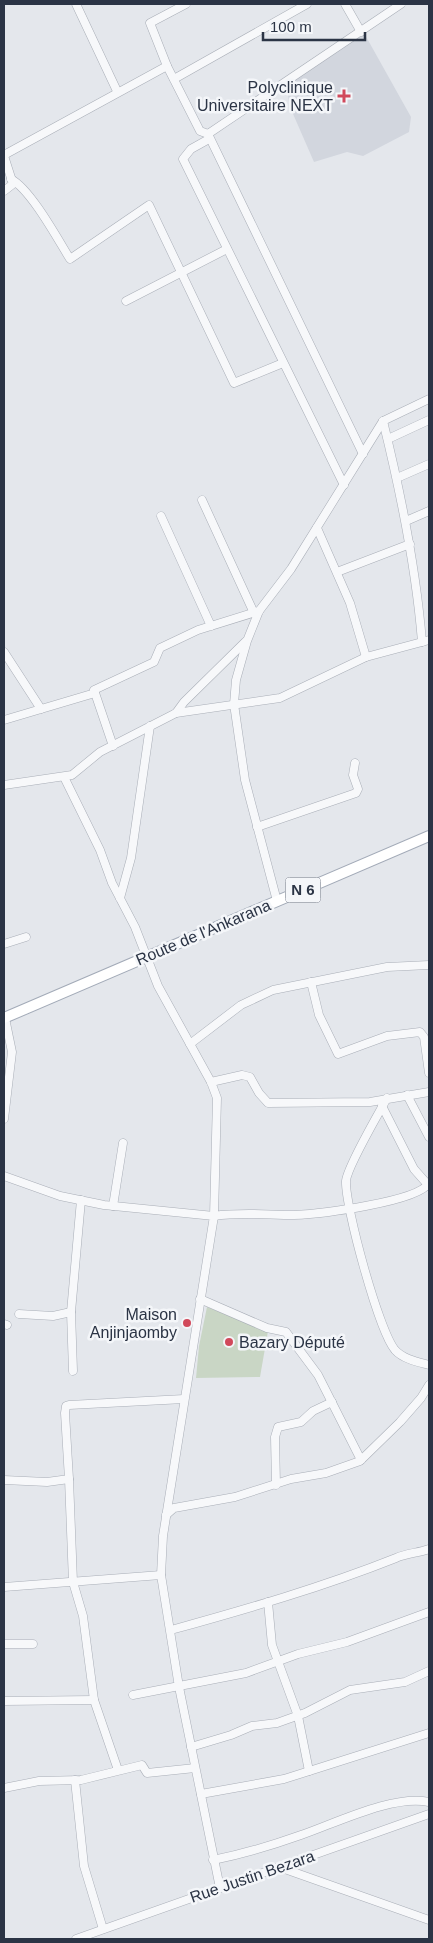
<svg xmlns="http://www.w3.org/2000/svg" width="433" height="1943" viewBox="0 0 433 1943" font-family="Arial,sans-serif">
<rect width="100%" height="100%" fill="#e4e7ec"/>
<path fill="#d2d6de" d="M 364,33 L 411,117 L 409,132 L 363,156 L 347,152 L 314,162 L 290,107 L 286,84 Z"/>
<path fill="#c9d6c5" d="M 207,1307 L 268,1331 L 260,1377 L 196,1378 L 199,1346 Z"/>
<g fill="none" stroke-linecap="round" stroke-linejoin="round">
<g stroke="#a9aeb7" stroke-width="9">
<g id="minor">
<path d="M 76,4 L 117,91"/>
<path d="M 345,4 L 361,32"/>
<path d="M 167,66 L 150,23 L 186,4"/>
<path d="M 174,79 L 307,4"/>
<path d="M 208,134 L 363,454"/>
<path d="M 208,134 L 401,4"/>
<path d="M 209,139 L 191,149 L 183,159 L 344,485"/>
<path d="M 4,155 L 167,66 L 200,131 L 208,134"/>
<path d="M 4,156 L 13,184 L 4,191"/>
<path d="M 11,179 C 31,190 57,238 70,259 L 149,205 L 234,383 L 283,363"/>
<path d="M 126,301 L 227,249"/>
<path d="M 383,421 C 401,494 416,567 422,642 L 429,640"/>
<path d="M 388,439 L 429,420"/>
<path d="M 397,478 L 429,464"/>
<path d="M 202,500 L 254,613"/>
<path d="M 161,516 L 211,626"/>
<path d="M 406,521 L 429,511"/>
<path d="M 337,572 L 410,544"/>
<path d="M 4,652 L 41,709"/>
<path d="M 366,657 L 422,642"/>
<path d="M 176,713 L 280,698 L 366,657 L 350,603 L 317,528"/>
<path d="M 4,720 L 95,693"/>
<path d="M 113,746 L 94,690 L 154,662 L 160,648 L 198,630 L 259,611"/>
<path d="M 64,777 L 100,850 L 112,883 L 135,927 L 158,986 L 211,1082 L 217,1098 L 214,1216 C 241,1212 268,1215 294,1215 C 319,1214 418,1202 429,1183"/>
<path d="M 4,785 L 72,775 L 100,752 L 176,713 L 184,702 L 245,642"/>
<path d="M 257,827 L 356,793 L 358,789 L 353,775 L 355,763"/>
<path d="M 120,898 L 131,858 L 150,726"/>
<path d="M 277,901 L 245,780 L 234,704 L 236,680 L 247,641 L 259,611 L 291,569 L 383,421 L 429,399"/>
<path d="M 4,944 L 26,937"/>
<path d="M 311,982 L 319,1015 L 338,1054 L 387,1036 L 420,1032 L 424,1037 L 429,1073"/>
<path d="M 190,1044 L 241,1005 L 273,990 L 387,967 L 429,965"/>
<path d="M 211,1082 L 242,1075 L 250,1077 L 259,1093 L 268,1103 L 370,1102 L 429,1092"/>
<path d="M 407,1095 L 429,1137"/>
<path d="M 387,1098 C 379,1113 347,1167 346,1181 C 345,1207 379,1331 395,1350 C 403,1359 418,1362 429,1365"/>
<path d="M 382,1106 L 414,1169 L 429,1186"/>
<path d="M 4,1119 L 12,1052 L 5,1018"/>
<path d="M 4,1176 L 60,1196 L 104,1205 L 214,1216 L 163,1536 L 161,1575 L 179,1687 L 220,1888"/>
<path d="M 113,1206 L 123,1143"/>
<path d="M 200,1299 L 267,1328 L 286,1332 L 318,1375 L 361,1460"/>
<path d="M 19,1314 L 53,1316 L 71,1312"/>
<path d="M 4,1324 L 7,1325"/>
<path d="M 73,1371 L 71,1312 L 81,1200"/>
<path d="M 69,1479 L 73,1582 L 83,1616 L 94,1700 L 118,1770"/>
<path d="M 4,1480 L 47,1482 L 69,1479 L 65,1413 L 66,1406 L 69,1405 L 184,1399"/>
<path d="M 276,1485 L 275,1437 L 278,1427 L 301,1422 L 313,1411 L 332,1402"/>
<path d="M 166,1515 L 174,1508 L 235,1497 L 291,1479 L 326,1473 L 360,1461 L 400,1422 L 421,1398 L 429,1385"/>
<path d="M 4,1587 L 161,1575"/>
<path d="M 268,1602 L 272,1645 L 298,1716 L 309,1771"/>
<path d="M 171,1630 C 247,1609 323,1587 396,1558 C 406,1553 419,1553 429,1549"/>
<path d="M 4,1644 L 33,1644"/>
<path d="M 133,1695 L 246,1673 L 298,1654 L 347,1642 L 429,1612"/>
<path d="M 4,1701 L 94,1700"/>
<path d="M 191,1747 L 231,1735 L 252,1726 L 277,1723 L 305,1713 L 350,1690 L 405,1682 L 429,1671"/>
<path d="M 75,1780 L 84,1866 L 103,1929"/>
<path d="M 4,1788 L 39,1781 L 81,1780 L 142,1765 L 147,1773 L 195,1768"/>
<path d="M 201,1794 L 284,1779 L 429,1733"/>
<path d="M 213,1860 C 243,1854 273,1845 301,1835 C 336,1823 394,1794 429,1802"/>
<path d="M 279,1867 L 429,1920"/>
<path d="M 76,1939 L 429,1814"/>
</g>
</g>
<g stroke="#a3abb8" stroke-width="12">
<path id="major" d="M 4,1018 L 429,836"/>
</g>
<use href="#minor" stroke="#f7f8fa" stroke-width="8"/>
<use href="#major" stroke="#fff" stroke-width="10"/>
</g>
<g fill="#d1495b" stroke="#f4f6f9" stroke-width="2">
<path d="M341.5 88.5h5v5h5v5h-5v5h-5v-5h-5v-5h5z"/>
<circle cx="187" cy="1323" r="5"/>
<circle cx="229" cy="1342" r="5"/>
</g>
<g text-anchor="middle" stroke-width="5" stroke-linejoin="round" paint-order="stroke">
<rect fill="#f4f6f9" stroke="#676e7b" stroke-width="1" x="285.5" y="877.5" width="35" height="25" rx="4"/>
<g font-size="15" font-weight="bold" fill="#2b3445">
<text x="303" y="895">N 6</text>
</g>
<g font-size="16" fill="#2b3445" stroke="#f4f6f9" text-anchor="end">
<text x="333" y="93">Polyclinique<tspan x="333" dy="18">Universitaire NEXT</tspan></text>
<text x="177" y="1320">Maison<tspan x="177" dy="18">Anjinjaomby</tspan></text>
<text x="239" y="1348" text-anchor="start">Bazary Député</text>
</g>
<g font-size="16" fill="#2b3445" stroke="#f4f6f9">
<text transform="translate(203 932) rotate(-23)" y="6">Route de l'Ankarana</text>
<text transform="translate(252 1876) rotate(-19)" y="6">Rue Justin Bezara</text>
</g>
</g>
<rect width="433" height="1943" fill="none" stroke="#2b3445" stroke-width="10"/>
<path d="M263 32v8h102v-8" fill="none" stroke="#2b3445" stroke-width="2.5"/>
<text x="270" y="32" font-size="15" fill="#2b3445" stroke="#f4f6f9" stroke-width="4" paint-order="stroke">100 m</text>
</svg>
